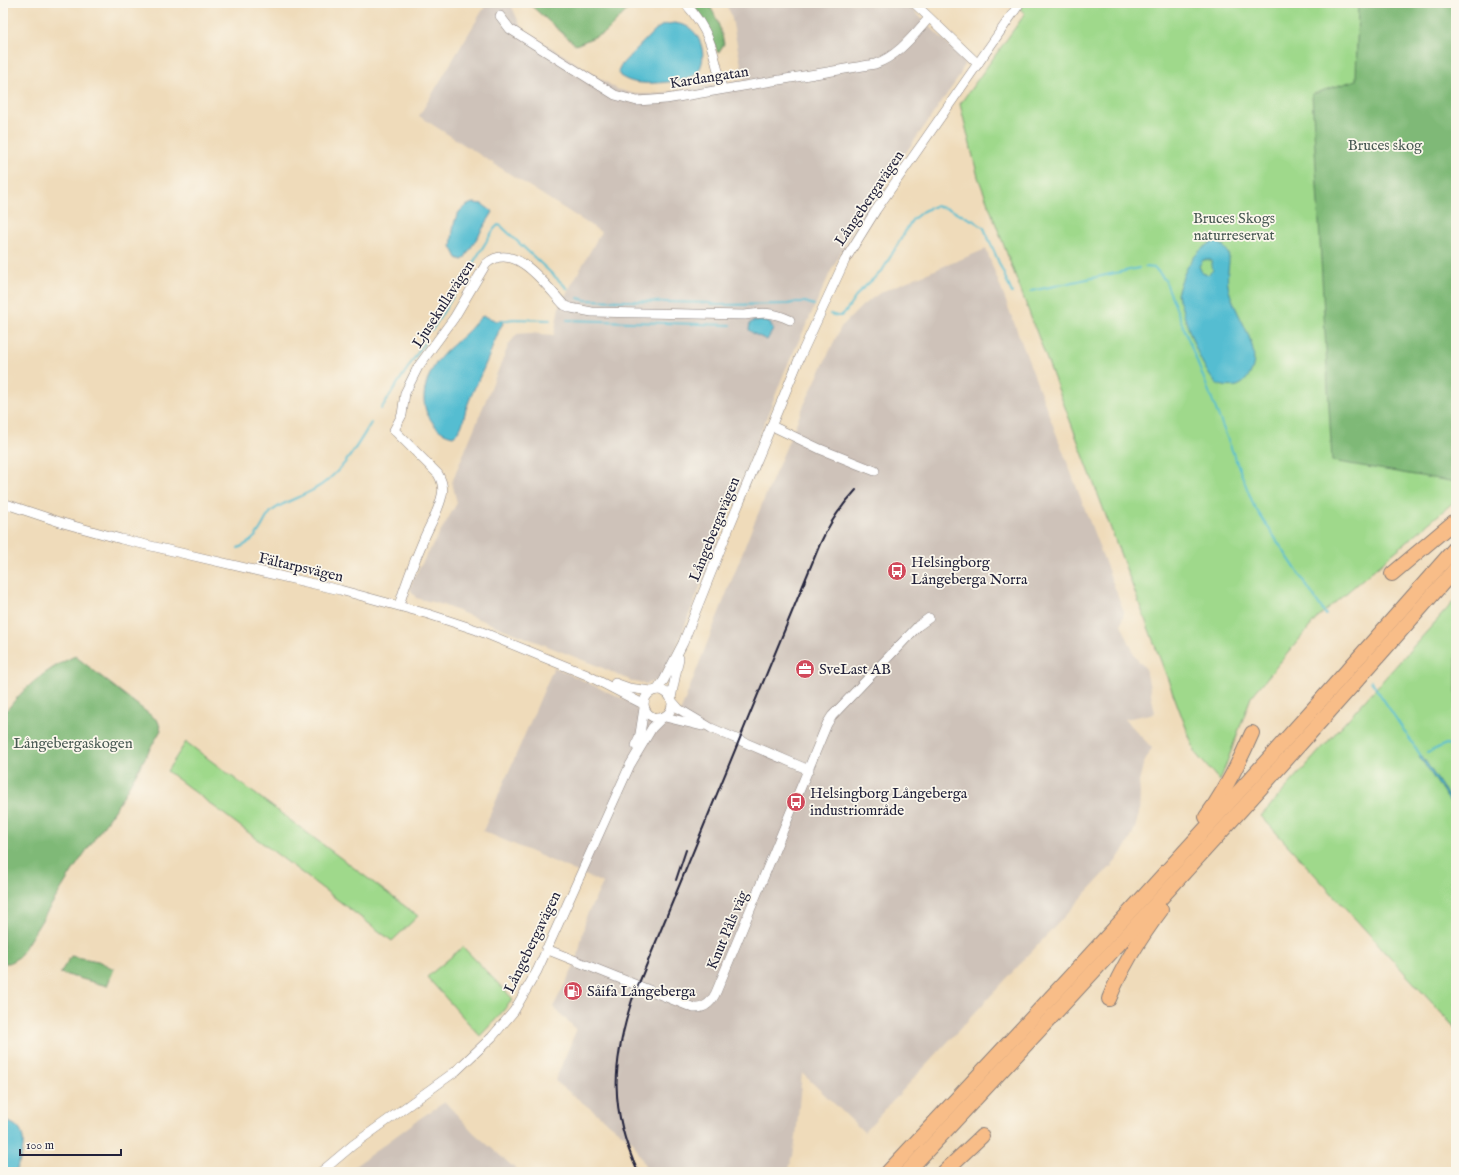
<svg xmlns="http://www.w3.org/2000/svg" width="1459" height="1175" viewBox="0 0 1459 1175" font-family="'IM FELL English',serif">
<rect width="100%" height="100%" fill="#fbf7ec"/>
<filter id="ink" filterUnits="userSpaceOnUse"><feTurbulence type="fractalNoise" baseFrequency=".025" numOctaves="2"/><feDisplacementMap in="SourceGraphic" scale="8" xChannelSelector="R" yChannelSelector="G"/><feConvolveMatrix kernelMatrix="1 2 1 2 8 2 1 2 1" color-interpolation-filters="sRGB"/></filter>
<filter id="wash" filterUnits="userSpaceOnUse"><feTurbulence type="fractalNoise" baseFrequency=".012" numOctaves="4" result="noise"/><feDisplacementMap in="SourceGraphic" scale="16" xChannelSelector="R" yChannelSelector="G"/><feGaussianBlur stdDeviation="0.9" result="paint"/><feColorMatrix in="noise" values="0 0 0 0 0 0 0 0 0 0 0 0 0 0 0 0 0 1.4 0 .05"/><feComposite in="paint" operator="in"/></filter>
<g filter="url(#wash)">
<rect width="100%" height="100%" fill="#efdbba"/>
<g fill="#cec2b9">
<path d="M 487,3 L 505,3 L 512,7 L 522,29 L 617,89 L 635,94 L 653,94 L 744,80 L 731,14 L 725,3 L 906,3 L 961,57 L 964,65 L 959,77 L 855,225 L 830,273 L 784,373 L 673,656 L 659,680 L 646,684 L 634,682 L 598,666 L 440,604 L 416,598 L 410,589 L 413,579 L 457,503 L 452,482 L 509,344 L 517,334 L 528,333 L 554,335 L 559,307 L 601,232 L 419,116 Z"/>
<path d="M 986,249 L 1124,612 L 1121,624 L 1136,658 L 1146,669 L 1155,713 L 1125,719 L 1152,748 L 1143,765 L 1139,782 L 1140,794 L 1139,814 L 1135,828 L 1130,840 L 1116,861 L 864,1132 L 802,1073 L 796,1137 L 793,1156 L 788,1172 L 648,1172 L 633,1142 L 555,1081 L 575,1033 L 575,1029 L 572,1025 L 553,1007 L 577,961 L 586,917 L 603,883 L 483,831 L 554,667 L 634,704 L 645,721 L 648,723 L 652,724 L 671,722 L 679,715 L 752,528 L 804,405 L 841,327 L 863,305 L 881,292 Z"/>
<path d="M 445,1102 L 474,1133 L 519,1172 L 347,1172 L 419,1119 Z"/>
</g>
<g fill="#9fd98b" stroke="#607e63">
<path d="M 1015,3 L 1456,3 L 1456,500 L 1318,617 L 1251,697 L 1220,781 L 1196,754 L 978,177 L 960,104 L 1025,14 Z"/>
<path d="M 1456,599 L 1456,1029 L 1261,816 Z"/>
<path d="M 186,742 L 418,916 L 392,941 L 167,771 Z"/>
<path d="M 463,947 L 513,999 L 497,1018 L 480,1036 L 427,977 Z"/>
</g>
<g fill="#7fb977" stroke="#506e59">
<path d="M 528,3 L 634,3 L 606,32 L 576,45 Z"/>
<path d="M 692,3 L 708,3 C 716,16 721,29 724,44 L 718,53 L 705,21 Z"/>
<path d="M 1358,3 L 1456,3 L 1456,482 L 1332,461 L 1312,94 L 1356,80 Z"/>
<path d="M 75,656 L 158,721 L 161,730 L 119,803 L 73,870 L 19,957 L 9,963 L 3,963 L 3,716 C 20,690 46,669 75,656 Z"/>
<path d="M 71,956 L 98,961 L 114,969 L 107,986 L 60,973 Z"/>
</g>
<g fill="#54bdd1" stroke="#3b7086" fill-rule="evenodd">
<path d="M 674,23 C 678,24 682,24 686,26 C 703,33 710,65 693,76 C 683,82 646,85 634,82 C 629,81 625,79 620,76 L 618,71 L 621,65 L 655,30 L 663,25 Z"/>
<path d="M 473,203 L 482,204 L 493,212 L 464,259 L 462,260 L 457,258 L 451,246 C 454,228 452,209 473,203 Z"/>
<path d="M 1215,241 C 1238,252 1225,265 1228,285 C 1232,313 1265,347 1250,374 C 1247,379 1243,384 1237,386 C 1229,387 1219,387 1214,381 C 1200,365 1187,326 1181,305 C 1180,302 1177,297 1177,294 C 1178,290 1180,286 1181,282 C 1187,264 1197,249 1215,241 ZM 1203,260 L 1211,260 L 1213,270 L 1208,275 L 1202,273 L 1199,266 Z"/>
<path d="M 484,316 L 497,321 L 501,320 L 503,324 C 498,329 498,336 494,342 C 487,365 474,386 466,409 C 463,420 463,430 453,436 C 440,433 436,428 429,417 C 418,399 427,375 439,359 C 448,348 461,339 470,329 C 474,325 477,321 481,317 Z"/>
<path d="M 754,321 C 763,321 772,320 773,330 L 767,340 L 754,334 L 749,330 L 750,323 Z"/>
<path d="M 1419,756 L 1422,756 L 1456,808 L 1456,811 Z"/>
<path d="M 3,1121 C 32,1125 24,1154 15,1172 L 3,1172 Z"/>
</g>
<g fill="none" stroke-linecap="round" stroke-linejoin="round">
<g stroke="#54bdd1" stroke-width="2">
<path d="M 1145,267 L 1155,268 L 1165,280 L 1254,506 L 1326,615"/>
<path d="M 1031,291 L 1139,268"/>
<path d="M 578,298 L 585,300 L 709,303 L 717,305 L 788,304 L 797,302 L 805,302 L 814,305"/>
<path d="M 830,314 L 837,316 L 841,316 L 846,311 L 859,292 L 882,271 L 912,220 L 923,211 L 935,206 L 949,209 L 974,221 L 984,228 L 1012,293"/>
<path d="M 567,320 L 731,325"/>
<path d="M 502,321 L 513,319 L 550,320"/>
<path d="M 432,330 L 494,229 L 498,225 L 501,226 L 568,289"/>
<path d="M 381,409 L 426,340"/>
<path d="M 238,548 C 247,544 254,540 259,531 C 264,524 266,516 272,511 C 283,502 301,497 313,490 C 341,475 355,449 371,423"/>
<path d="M 1371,681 L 1421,756"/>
<path d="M 1427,753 L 1446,744 L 1456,746"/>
</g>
</g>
</g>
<g filter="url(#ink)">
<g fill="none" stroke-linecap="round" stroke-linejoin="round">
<g stroke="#887e7a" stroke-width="10">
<g id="minor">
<path d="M 685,3 C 711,32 714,53 722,89"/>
<path d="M 914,3 L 978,64"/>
<path d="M 500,16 L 510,29 L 615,95 L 637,101 L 666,99 L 875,64 C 898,56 913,36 929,18"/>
<path d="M 772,426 L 820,449 L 875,471"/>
<path d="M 3,503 L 63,523 L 121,539 L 340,590 L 428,614 L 477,630 L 587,675 L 643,704"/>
<path d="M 399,605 C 406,583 414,562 423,541 C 429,526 439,511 442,495 C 444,487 442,481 438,474 L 394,430 L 402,415 L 405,393 L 418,367 L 454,318 L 486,264 C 515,239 547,287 564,305 L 571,308 L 592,312 L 745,315 C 763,312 773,312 790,320"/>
<path d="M 615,683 L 629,688 L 651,691"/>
<circle cx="658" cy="704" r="14"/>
<path d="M 657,690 L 664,680 L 683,643 L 730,525 L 800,357 L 845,260 L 876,210 L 1020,3"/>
<path d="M 671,698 L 679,658"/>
<path d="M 672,701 L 679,709 L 711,728 L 809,770"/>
<path d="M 665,717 L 702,726"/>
<path d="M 636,746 L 640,734 L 644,708"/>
<path d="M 546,949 L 694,1008 C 706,1009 713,1000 717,990 L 827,724 L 832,716 L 918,626 L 929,618"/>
<path d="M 321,1172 L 353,1145 L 456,1071 L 492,1037 L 514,1011 L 537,971 L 630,765 L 652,728 L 662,718"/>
</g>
</g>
<g stroke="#887e7a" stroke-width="16">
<g id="highway">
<path d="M 1392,574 L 1456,520"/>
<path d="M 1206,817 C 1225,791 1239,763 1252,733"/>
<path d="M 1109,999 C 1122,966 1140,938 1161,910"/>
<path d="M 888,1172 C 1081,967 1271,759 1456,547"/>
<path d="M 907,1172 C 1093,974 1277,773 1456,568"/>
<path d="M 944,1172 L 982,1136"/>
</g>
</g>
<use href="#minor" stroke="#fff" stroke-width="9"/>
<use href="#highway" stroke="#f8bd88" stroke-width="14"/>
<g stroke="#22223b" stroke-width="2">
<path d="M 676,880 L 686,850"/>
<path d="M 638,1172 C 609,1109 612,1064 632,1000 L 820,544 C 829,524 841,506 856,490"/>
</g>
</g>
</g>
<defs>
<g id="bus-disc" transform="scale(1)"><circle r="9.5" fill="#d1495b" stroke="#fbf7ec"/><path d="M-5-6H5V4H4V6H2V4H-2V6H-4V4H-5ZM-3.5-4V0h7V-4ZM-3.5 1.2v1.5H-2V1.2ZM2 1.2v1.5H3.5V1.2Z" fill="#fff"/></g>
<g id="office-disc" transform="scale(1)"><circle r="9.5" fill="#d1495b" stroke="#fbf7ec"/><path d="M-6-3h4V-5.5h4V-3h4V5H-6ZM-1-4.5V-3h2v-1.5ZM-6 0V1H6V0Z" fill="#fff"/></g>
<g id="fuel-disc" transform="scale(1)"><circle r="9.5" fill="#d1495b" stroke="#fbf7ec"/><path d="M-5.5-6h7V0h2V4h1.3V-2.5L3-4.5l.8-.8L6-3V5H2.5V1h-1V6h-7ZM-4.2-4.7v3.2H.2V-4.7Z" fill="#fff"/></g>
</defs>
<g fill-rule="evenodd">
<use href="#bus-disc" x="897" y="571"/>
<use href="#office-disc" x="805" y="669"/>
<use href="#bus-disc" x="796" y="802"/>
<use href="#fuel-disc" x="573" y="991"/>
</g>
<g text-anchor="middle" stroke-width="3.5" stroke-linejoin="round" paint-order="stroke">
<g font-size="15" fill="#22223b" stroke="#fbf7ec">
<text transform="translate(709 77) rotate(-9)" y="5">Kardangatan</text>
<text transform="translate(869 198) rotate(-56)" y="5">Långebergavägen</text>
<text transform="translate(443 304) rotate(-57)" y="5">Ljusekullavägen</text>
<text transform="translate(714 529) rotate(-68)" y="5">Långebergavägen</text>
<text transform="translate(301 567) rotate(13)" y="5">Fältarpsvägen</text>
<text transform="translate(727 930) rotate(-67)" y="5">Knut Påls väg</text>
<text transform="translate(532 942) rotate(-64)" y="5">Långebergavägen</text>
</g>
<g font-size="15" fill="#485953" stroke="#fbf7ec">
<text x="1385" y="150">Bruces skog</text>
<text x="1234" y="223">Bruces Skogs<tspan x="1234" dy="17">naturreservat</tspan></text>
<text x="73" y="748">Långebergaskogen</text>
</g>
<g font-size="15" fill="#22223b" stroke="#fbf7ec" text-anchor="start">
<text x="911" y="567">Helsingborg<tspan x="911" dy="17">Långeberga Norra</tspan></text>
<text x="819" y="674">SveLast AB</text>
<text x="810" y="798">Helsingborg Långeberga<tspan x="810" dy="17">industriområde</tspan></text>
<text x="587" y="996">Såifa Långeberga</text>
</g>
</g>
<rect width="1459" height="1175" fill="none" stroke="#fbf7ec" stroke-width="16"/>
<path d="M20 1149v6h101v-6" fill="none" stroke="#22223b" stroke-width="2"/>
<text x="26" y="1149" font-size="12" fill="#22223b" stroke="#fbf7ec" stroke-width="3" paint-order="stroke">100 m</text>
</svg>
